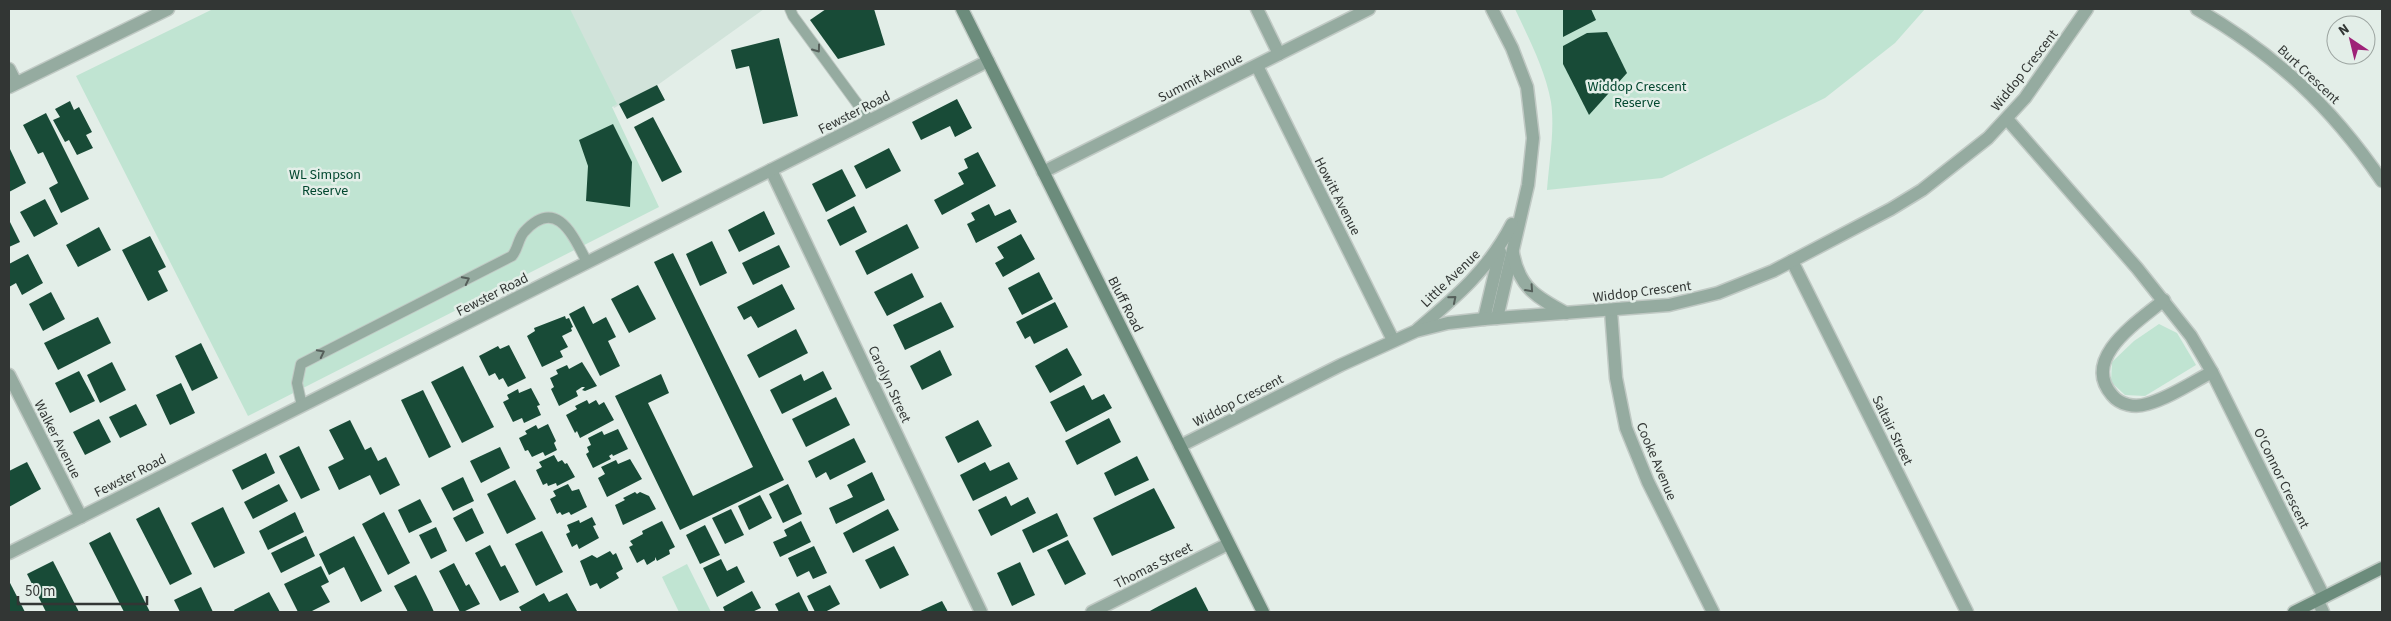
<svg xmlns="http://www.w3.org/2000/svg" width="2391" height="621" viewBox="0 0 2391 621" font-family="'Source Sans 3',sans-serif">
<rect width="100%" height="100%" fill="#e3eee8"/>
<path fill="#d1e3da" d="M 566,9 L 764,9 L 659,84 L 614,108 Z"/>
<g fill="#c0e4d2">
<path d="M 213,9 L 570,9 L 617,104 L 612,107 L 659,207 L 248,416 L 76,76 Z"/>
<path d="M 1515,9 L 1925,9 L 1895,43 L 1825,98 L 1662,178 L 1547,190 C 1549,162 1555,130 1551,102 C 1545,69 1529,39 1515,9 Z"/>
<path d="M 2159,324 L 2177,333 L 2196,365 L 2145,396 L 2125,395 L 2111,382 L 2112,362 L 2134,341 Z"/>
<path d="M 687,564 L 711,612 L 679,612 L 662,577 Z"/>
</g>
<g fill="#184b37">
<path d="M 826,9 L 874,9 L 885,45 L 838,59 L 810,20 Z"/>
<path d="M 1563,9 L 1591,9 L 1596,20 L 1563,37 Z"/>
<path d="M 1607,32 L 1627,73 L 1589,115 L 1563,64 L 1563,46 L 1587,33 Z"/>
<path d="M 779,38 L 798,116 L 763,124 L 749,66 L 736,69 L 731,50 Z"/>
<path d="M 657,85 L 665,100 L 627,119 L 619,104 Z"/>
<path d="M 957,99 L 972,128 L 955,137 L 950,126 L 921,140 L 912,122 Z"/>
<path d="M 70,101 L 74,110 L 79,107 L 92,132 L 86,135 L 93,148 L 77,155 L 69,140 L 65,142 L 53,120 L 60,117 L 55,109 Z"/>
<path d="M 46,113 L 89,199 L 61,213 L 49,188 L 58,183 L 43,152 L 38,154 L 23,125 Z"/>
<path d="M 653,117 L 682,172 L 662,182 L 634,127 Z"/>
<path d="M 613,124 L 632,162 L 630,207 L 586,201 L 588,166 L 579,140 Z"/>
<path d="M 9,147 L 26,183 L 9,192 Z"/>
<path d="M 889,148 L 901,171 L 866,189 L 854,166 Z"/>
<path d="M 978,152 L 996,186 L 942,215 L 934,200 L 964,184 L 958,173 L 968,168 L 964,159 Z"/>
<path d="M 842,169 L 856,196 L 826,212 L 812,184 Z"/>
<path d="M 45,199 L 58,224 L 34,237 L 20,212 Z"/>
<path d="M 989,204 L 995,216 L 1010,209 L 1017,222 L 976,243 L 967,224 L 975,220 L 971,213 Z"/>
<path d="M 854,206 L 867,232 L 840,246 L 827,220 Z"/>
<path d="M 764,211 L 775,234 L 739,252 L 728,230 Z"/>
<path d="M 9,220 L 20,242 L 9,247 Z"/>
<path d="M 907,224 L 919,248 L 867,275 L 855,251 Z"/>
<path d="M 99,227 L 111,250 L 78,267 L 66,245 Z"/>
<path d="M 1021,234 L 1035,259 L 1003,277 L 995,263 L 1004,258 L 997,247 Z"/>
<path d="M 150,236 L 166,267 L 158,271 L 168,291 L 148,301 L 122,250 Z"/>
<path d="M 712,241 L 727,273 L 700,286 L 686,254 Z"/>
<path d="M 779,245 L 790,267 L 753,285 L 742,263 Z"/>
<path d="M 673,253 L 784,480 L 680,530 L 615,396 L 661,374 L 669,393 L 648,403 L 693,496 L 753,467 L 654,262 Z"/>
<path d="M 28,254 L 43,283 L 22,295 L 16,283 L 9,287 L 9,264 Z"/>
<path d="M 1039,272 L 1053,299 L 1022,315 L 1008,288 Z"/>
<path d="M 912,273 L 924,297 L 887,316 L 874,292 Z"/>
<path d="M 782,284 L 795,309 L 758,328 L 751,316 L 744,320 L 737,307 Z"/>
<path d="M 638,285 L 656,319 L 629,333 L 611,299 Z"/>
<path d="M 51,292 L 65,319 L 43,331 L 29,304 Z"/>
<path d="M 941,302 L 954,327 L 905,350 L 893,325 Z"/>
<path d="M 1055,302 L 1068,327 L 1034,344 L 1030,336 L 1025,339 L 1016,322 Z"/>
<path d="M 584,306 L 593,324 L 606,317 L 616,337 L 608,341 L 620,366 L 600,376 L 569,314 Z"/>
<path d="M 565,316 L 566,319 L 569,318 L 573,327 L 571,328 L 572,331 L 562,336 L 568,347 L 560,351 L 563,357 L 542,367 L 527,336 L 535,331 L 534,328 Z"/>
<path d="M 98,317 L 111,343 L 58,370 L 44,343 Z"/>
<path d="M 796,329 L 808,353 L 759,378 L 747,355 Z"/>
<path d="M 201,343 L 218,378 L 192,391 L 175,356 Z"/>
<path d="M 509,345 L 526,378 L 508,387 L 503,378 L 499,380 L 495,373 L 489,376 L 479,356 L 498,346 L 500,349 Z"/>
<path d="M 1067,348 L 1082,375 L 1050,393 L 1035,366 Z"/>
<path d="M 940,350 L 952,375 L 922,390 L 910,366 Z"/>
<path d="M 112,362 L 126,390 L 100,403 L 87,375 Z"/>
<path d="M 582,362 L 597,386 L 585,391 L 582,390 L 585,387 L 582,387 L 576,391 L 578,396 L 559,406 L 551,389 L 554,387 L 550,378 L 558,374 L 556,370 L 567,365 L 569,369 Z"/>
<path d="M 463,366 L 494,427 L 462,443 L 431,382 Z"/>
<path d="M 79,371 L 95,401 L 70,413 L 55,383 Z"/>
<path d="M 823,371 L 832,389 L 782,414 L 770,390 L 801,374 L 804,381 Z"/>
<path d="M 181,383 L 195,413 L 170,425 L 156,395 Z"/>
<path d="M 1084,385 L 1092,400 L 1104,394 L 1112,408 L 1066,432 L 1050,402 Z"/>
<path d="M 531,388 L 540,405 L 537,406 L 541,415 L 524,423 L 522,418 L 513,422 L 503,402 L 509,399 L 507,395 L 518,389 L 519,393 Z"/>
<path d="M 423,390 L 451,447 L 429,458 L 401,400 Z"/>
<path d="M 836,397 L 850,425 L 806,447 L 792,419 Z"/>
<path d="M 587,400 L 589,404 L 596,400 L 599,405 L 604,402 L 614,420 L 580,438 L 577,431 L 575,433 L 566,415 L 577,409 L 575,406 Z"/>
<path d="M 136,404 L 147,425 L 120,438 L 109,417 Z"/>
<path d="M 1109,418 L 1121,442 L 1077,465 L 1065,441 Z"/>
<path d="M 99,419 L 111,442 L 85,455 L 73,432 Z"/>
<path d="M 350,420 L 365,450 L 371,447 L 378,461 L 386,457 L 400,485 L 380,495 L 370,475 L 339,490 L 328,467 L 344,459 L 329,430 Z"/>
<path d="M 978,420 L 992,446 L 958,463 L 945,437 Z"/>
<path d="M 548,424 L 556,441 L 554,443 L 557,450 L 545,456 L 543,452 L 532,457 L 528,450 L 525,451 L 519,438 L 527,434 L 525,431 L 536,425 L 538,429 Z"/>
<path d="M 618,429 L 628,449 L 613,456 L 612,454 L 609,456 L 611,459 L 593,468 L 586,454 L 589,452 L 587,447 L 591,445 L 588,438 L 602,431 L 604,435 Z"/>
<path d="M 854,438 L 866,462 L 830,480 L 826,472 L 816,478 L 808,461 Z"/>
<path d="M 299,446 L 320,490 L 301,499 L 279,456 Z"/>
<path d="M 500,447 L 510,468 L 481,483 L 470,461 Z"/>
<path d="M 266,453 L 275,473 L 242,490 L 232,470 Z"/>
<path d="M 554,455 L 558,462 L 562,460 L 565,464 L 567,463 L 575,477 L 557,486 L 556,483 L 548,486 L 547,483 L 543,485 L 536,470 L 542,467 L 539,462 Z"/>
<path d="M 1137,456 L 1149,480 L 1115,496 L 1104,473 Z"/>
<path d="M 630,459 L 642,479 L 607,497 L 598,478 L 605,474 L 601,467 L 616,460 L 618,464 Z"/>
<path d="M 27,462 L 41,489 L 9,507 L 9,471 Z"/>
<path d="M 985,462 L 990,471 L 1009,462 L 1018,479 L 973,501 L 960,475 Z"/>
<path d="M 872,472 L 885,500 L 836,524 L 829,508 L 853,497 L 847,485 Z"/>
<path d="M 463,477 L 474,501 L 453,511 L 441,488 Z"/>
<path d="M 515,480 L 536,519 L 507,534 L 487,494 Z"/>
<path d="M 279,484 L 288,501 L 253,519 L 244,502 Z"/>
<path d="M 568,484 L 572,491 L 579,489 L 587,507 L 571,515 L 569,512 L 562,515 L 560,512 L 557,514 L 550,499 L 556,496 L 553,491 Z"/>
<path d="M 788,484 L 802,514 L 783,523 L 769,494 Z"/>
<path d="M 1154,488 L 1175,528 L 1112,556 L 1093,518 Z"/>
<path d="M 635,492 L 637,494 L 640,492 L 649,496 L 656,509 L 623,525 L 615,505 L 625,500 L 623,498 Z"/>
<path d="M 760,495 L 772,518 L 749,530 L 738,506 Z"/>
<path d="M 1006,496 L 1011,506 L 1028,497 L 1036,513 L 991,536 L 978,510 Z"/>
<path d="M 420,499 L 432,522 L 409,533 L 398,510 Z"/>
<path d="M 159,507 L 192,574 L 170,585 L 136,519 Z"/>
<path d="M 223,507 L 245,553 L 214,568 L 191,523 Z"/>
<path d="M 472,508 L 484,533 L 466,542 L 453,518 Z"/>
<path d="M 731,509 L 744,535 L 725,544 L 712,518 Z"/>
<path d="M 888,509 L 899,530 L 853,553 L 843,533 Z"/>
<path d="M 295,512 L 304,532 L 268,550 L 259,531 Z"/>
<path d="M 384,512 L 410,563 L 388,575 L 362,524 Z"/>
<path d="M 1057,513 L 1068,536 L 1033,553 L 1022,530 Z"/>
<path d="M 592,517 L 596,525 L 593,526 L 599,538 L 579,549 L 577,544 L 572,547 L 566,534 L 570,532 L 567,525 L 579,520 L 580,523 Z"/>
<path d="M 662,521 L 675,547 L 669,550 L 670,554 L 657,561 L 655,557 L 655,560 L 647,565 L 644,559 L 637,563 L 629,547 L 633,545 L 630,541 L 643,534 L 642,531 Z"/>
<path d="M 801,521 L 811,542 L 780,557 L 773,542 L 787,536 L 784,530 Z"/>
<path d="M 705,525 L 720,555 L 700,564 L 686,535 Z"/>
<path d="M 436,527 L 447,551 L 431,559 L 419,535 Z"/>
<path d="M 542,531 L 563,572 L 536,586 L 515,544 Z"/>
<path d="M 110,532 L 150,612 L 124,612 L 89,543 Z"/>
<path d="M 306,536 L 315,556 L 281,573 L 271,553 Z"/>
<path d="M 354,536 L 382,591 L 361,602 L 344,567 L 329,575 L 319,554 Z"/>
<path d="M 1068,540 L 1086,574 L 1065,585 L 1047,550 Z"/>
<path d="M 490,545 L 501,567 L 505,565 L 519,592 L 500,601 L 475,553 Z"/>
<path d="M 814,546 L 827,573 L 813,579 L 809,571 L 797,577 L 788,558 Z"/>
<path d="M 894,546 L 909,575 L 880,589 L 865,560 Z"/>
<path d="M 610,551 L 613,555 L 616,553 L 623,569 L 616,573 L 619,578 L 600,589 L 597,583 L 590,586 L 580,561 L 592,555 L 597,558 Z"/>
<path d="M 721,559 L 727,571 L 737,566 L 745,582 L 717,597 L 703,568 Z"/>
<path d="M 53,561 L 79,612 L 46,612 L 27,574 Z"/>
<path d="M 1020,562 L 1035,595 L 1012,606 L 997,573 Z"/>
<path d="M 454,563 L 466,586 L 469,584 L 480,604 L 463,612 L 460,612 L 439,571 Z"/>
<path d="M 321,566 L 329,582 L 321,586 L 330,602 L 310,612 L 298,612 L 284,584 Z"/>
<path d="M 416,575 L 429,601 L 434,612 L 408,612 L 394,586 Z"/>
<path d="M 9,581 L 25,612 L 9,612 Z"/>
<path d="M 830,585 L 840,604 L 825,612 L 815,612 L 807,596 Z"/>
<path d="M 201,587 L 213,612 L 180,612 L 174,600 Z"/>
<path d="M 1196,587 L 1209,612 L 1148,612 L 1159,606 Z"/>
<path d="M 752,591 L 761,608 L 752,612 L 725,612 L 723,607 Z"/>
<path d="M 269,592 L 280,612 L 235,612 L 234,610 Z"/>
<path d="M 799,592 L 809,612 L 779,612 L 775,604 Z"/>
<path d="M 544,593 L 549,602 L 567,593 L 577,611 L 522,612 L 519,607 Z"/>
<path d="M 942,601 L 948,612 L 918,612 Z"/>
</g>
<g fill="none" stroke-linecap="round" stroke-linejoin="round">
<g stroke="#c0c9c4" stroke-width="12">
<g id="lane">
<path d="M 790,9 L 793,16 L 870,121"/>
<path d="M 302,406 L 297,383 L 301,364 L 512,256 C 518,249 518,239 524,232 C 557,196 573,236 587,262"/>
</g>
</g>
<g stroke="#c0c9c4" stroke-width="15">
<g id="street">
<path d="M 1257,9 L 1279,54"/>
<path d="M 1492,9 L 1512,48 L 1527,87 L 1533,138 L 1528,185 L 1497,318"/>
<path d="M 2197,9 C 2277,56 2330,105 2382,181"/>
<path d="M 1257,66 L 1393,340"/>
<path d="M 9,69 L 16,83"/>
<path d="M 9,87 L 168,9"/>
<path d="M 2007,119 L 2137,268 L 2191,336 L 2212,372 L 2324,597"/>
<path d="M 771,170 L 981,612"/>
<path d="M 1043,172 L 1369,9"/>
<path d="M 1513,253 C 1519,288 1538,298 1566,313"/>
<path d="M 1792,261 L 1967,612"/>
<path d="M 2164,300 C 2139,321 2080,358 2112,395 C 2120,405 2135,408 2147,404 C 2169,398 2191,383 2212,372"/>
<path d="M 1611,311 L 1616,378 L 1626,428 L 1648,482 L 1713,612"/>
<path d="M 1484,319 L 1500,252"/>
<path d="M 1418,329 C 1456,297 1489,269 1512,224"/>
<path d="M 9,375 L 81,517"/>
<path d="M 1180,446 L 1341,365 L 1416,331 L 1448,323 L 1484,319 L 1669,305 L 1718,293 L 1773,271 L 1891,209 L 1922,190 L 1988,138 L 2025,98 L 2087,9"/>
<path d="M 9,553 L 988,61"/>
<path d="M 2318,601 L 2323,612"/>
<path d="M 1092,612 L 1228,544"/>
</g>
</g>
<g stroke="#c0c9c4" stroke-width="15">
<g id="secondary">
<path d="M 962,9 L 1263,612"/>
<path d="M 2294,612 L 2382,568"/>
</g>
</g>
<use href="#lane" stroke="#95aba0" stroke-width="10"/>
<use href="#street" stroke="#95aba0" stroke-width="12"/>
<use href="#secondary" stroke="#6c8c7c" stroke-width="12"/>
</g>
<defs><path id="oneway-chevron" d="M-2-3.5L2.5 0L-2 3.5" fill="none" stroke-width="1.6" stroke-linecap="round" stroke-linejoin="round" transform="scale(1.25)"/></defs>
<g stroke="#555f5a">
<use href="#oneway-chevron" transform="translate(817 49) rotate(54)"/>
<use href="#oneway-chevron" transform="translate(466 280) rotate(-27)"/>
<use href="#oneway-chevron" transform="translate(1530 289) rotate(48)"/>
<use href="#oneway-chevron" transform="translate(1453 299) rotate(-40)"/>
<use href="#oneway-chevron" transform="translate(321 353) rotate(-27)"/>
</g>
<g text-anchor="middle" stroke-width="5" stroke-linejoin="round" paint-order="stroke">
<g font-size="14" fill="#323634" stroke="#e3eee8">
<text transform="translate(2024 70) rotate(-52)" y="5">Widdop Crescent</text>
<text transform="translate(2309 74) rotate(43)" y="5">Burt Crescent</text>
<text transform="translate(1200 77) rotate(-27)" y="5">Summit Avenue</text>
<text transform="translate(854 112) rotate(-27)" y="5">Fewster Road</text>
<text transform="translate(1338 196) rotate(63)" y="5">Howitt Avenue</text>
<text transform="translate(1450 278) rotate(-44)" y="5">Little Avenue</text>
<text transform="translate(1642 291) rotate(-7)" y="5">Widdop Crescent</text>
<text transform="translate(492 294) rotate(-27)" y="5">Fewster Road</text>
<text transform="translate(1126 304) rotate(63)" y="5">Bluff Road</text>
<text transform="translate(890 384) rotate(65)" y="5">Carolyn Street</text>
<text transform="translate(1238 400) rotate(-27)" y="5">Widdop Crescent</text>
<text transform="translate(1893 430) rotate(64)" y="5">Saltair Street</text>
<text transform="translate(58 439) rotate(63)" y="5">Walker Avenue</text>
<text transform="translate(1657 461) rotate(67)" y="5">Cooke Avenue</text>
<text transform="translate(130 475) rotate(-27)" y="5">Fewster Road</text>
<text transform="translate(2282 478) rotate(64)" y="5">O'Connor Crescent</text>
<text transform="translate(1153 565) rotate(-27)" y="5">Thomas Street</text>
</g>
<g font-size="14" fill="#00462e" stroke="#e3eee8">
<text x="1637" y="91">Widdop Crescent<tspan x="1637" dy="16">Reserve</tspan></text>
<text x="325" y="179">WL Simpson<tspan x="325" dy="16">Reserve</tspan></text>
</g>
</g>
<rect width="2391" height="621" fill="none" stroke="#323634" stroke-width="20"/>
<g transform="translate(2351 40) rotate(325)"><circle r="24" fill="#e3eee8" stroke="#9ca4a0"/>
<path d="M0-4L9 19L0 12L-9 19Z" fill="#9e2278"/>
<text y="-8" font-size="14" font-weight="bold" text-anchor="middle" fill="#323634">N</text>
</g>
<path d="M18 596v8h129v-8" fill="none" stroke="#323634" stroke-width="2.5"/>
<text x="25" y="596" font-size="15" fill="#323634" stroke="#e3eee8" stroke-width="4" paint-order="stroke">50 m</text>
</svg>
